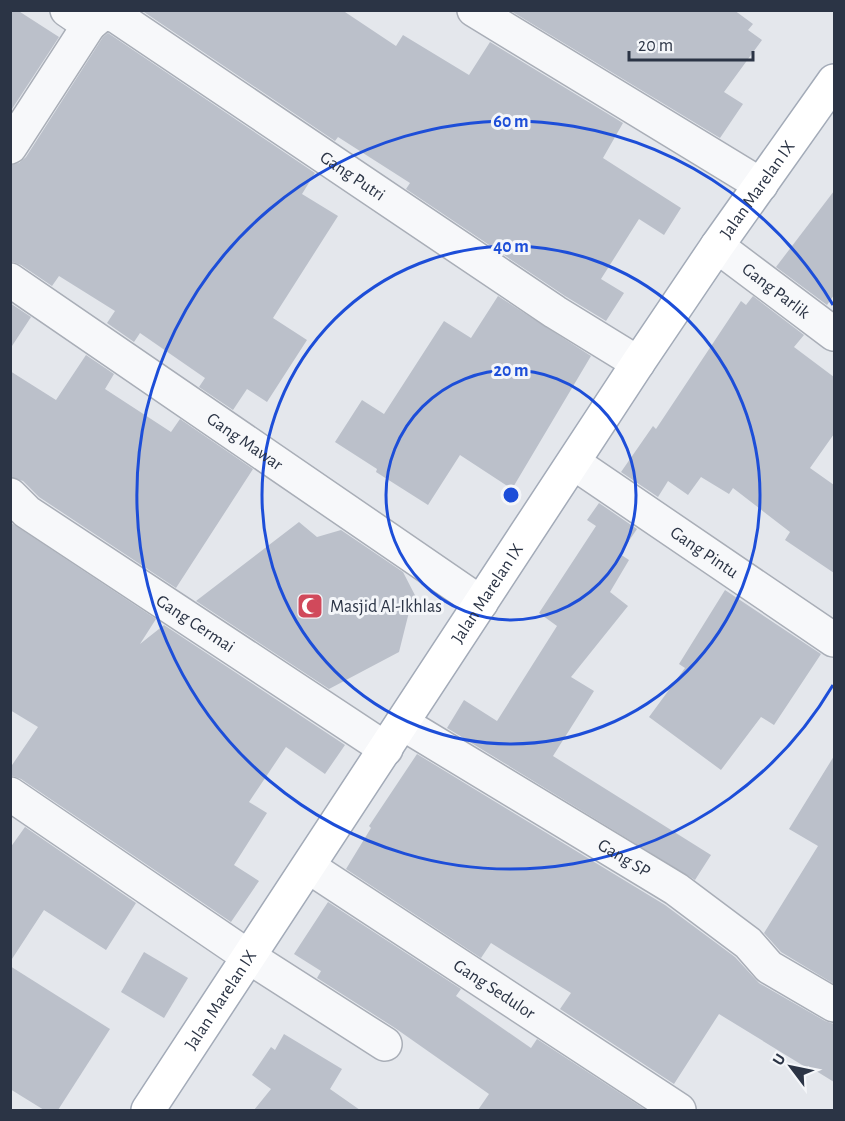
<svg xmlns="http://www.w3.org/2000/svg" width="845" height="1121" viewBox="0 0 845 1121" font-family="'Alegreya Sans',sans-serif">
<rect width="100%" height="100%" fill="#e4e7ec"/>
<g fill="#bbc0ca">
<path d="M 10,10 L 17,10 L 59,37 L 10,112 Z"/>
<path d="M 141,10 L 342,10 L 396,46 L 403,35 L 469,75 L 490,42 L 623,123 L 603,158 L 681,208 L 664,235 L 639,219 L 601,279 L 624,293 L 606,321 L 565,296 L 406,189 L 410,183 L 338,137 L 335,141 Z"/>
<path d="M 734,10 L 753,24 L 748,30 L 762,40 L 724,92 L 743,104 L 720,138 L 511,11 Z"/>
<path d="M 108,33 L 315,173 L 302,194 L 338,216 L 273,318 L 307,340 L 267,402 L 247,389 L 233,410 L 199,387 L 205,378 L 140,333 L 134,342 L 107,323 L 115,311 L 59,276 L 52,286 L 21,265 L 10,261 L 10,165 L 19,163 L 26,157 L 103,37 Z"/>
<path d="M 834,191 L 834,295 L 827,305 L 776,267 Z"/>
<path d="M 498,296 L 591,356 L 512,489 L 460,455 L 428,505 L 376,472 L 377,469 L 335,442 L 362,400 L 384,414 L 444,321 L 471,338 Z"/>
<path d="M 753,296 L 804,335 L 794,347 L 834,377 L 834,434 L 810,468 L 834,485 L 834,573 L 785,540 L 790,532 L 733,488 L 729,494 L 701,477 L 688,495 L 668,481 L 658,497 L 621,472 L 653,426 L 656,429 L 741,301 L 746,305 Z"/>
<path d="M 10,303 L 31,317 L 10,349 Z"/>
<path d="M 86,355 L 114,374 L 105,389 L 171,432 L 180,419 L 253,469 L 176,588 L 39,497 L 23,481 L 10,477 L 10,371 L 56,400 Z"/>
<path d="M 599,503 L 637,529 L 620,554 L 629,560 L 610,592 L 628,606 L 571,677 L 594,691 L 553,756 L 711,855 L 695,880 L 447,728 L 464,700 L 497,721 L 557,626 L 539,613 L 596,526 L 587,520 Z"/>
<path d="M 10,522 L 156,619 L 140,644 L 164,625 L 345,745 L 325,774 L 286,747 L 249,802 L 267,813 L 234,865 L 259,881 L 231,922 L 21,779 L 10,775 L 10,768 L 38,727 L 10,710 Z"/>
<path d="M 299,522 L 317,537 L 341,530 L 403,572 L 419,603 L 410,608 L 399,652 L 329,689 L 196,601 Z"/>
<path d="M 725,590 L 821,654 L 774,725 L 761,717 L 721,770 L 649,717 L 685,668 L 679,664 Z"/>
<path d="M 417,754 L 665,905 L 735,957 L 759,983 L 825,1021 L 834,1024 L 834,1082 L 808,1066 L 807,1068 L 719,1014 L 674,1084 L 560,1009 L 571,993 L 491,943 L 481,958 L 346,869 L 371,828 L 369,826 Z"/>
<path d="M 834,756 L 834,984 L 781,952 L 764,933 L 818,846 L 789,829 Z"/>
<path d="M 25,827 L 136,903 L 106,950 L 44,910 L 10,962 L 10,848 Z"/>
<path d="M 328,902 L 461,989 L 456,996 L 531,1048 L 537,1039 L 646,1110 L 478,1110 L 489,1094 L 395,1028 L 317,978 L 321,971 L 294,954 Z"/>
<path d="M 144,952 L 188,978 L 164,1018 L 121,992 Z"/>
<path d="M 10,966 L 110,1029 L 58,1110 L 44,1110 L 10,1089 Z"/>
<path d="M 284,1034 L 342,1069 L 330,1089 L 360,1110 L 254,1110 L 271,1089 L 252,1075 L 271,1047 L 275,1050 Z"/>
</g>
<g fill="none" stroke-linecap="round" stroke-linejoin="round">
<g stroke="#a9aeb7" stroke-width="36">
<g id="minor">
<path id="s1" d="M 67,10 L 89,25 L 103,13 L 116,16 L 555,312 L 638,363"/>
<path d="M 474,10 L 761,185"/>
<path d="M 10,147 L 89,25"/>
<path id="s2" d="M 717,246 L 834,334"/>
<path id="s3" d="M 10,280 L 481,603"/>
<path id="s4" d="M 574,463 L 834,640"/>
<path id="s5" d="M 10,495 L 27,512 L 386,749"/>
<path id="s6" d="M 402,723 L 676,889 L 748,943 L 769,967 L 834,1005"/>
<path d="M 10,794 L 249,957 L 385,1044"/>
<path id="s7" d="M 309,867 L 679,1110"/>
</g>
</g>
<g stroke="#a3abb8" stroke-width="36">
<g id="major">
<path id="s8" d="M 148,1110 L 638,363 L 717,246 L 834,81"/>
</g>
</g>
<use href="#minor" stroke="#f7f8fa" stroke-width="33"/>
<use href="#major" stroke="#fff" stroke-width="33"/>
</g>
<g fill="none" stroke="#1d4ed8" stroke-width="3">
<circle cx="511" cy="495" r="125"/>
<circle cx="511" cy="495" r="249"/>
<path d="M833 685A374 374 0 1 1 833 305"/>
</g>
<defs>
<g id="mosque-square" transform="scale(1.35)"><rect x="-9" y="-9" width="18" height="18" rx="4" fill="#d1495b" stroke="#f4f6f9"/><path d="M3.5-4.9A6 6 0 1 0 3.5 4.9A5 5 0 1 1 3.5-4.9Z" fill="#fff"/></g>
</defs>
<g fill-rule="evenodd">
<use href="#mosque-square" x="310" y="606"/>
</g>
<g text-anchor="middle" stroke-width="6" stroke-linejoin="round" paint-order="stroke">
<g font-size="18" fill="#2b3445" stroke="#f4f6f9">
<text dy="6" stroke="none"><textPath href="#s1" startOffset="344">Gang Putri</textPath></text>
<text dy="6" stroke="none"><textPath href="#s8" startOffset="1104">Jalan Marelan IX</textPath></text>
<text dy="6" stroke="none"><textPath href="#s2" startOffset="74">Gang Parlik</textPath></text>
<text dy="6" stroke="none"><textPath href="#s3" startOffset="285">Gang Mawar</textPath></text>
<text dy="6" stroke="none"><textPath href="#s4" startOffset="158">Gang Pintu</textPath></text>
<text dy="6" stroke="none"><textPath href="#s8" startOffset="618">Jalan Marelan IX</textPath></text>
<text dy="6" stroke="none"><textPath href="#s5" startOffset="226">Gang Cermai</textPath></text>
<text dy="6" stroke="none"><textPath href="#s6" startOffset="260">Gang SP</textPath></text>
<text dy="6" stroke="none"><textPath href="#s7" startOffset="222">Gang Sedulor</textPath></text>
<text dy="6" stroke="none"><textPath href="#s8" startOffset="132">Jalan Marelan IX</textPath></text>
</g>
<g font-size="18" fill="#2b3445" stroke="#f4f6f9" text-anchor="start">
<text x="330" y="612">Masjid Al-Ikhlas</text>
</g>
</g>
<circle cx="511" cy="495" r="9" fill="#1d4ed8" stroke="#f4f6f9" stroke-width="3"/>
<g font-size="18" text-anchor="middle" font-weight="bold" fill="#1d4ed8" stroke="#f4f6f9" stroke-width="6" stroke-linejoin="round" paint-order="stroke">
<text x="511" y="127">60 m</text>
<text x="511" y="252">40 m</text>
<text x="511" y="376">20 m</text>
</g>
<rect width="845" height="1121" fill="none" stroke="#2b3445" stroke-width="24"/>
<g transform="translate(791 1067) rotate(302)" stroke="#f4f6f9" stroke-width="4.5" paint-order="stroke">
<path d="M0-4.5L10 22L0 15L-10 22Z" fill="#2b3445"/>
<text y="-9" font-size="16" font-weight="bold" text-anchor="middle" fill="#2b3445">U</text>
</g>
<path d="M629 51v9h124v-9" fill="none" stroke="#2b3445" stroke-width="3"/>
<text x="638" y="51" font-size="18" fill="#2b3445" stroke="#f4f6f9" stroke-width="4.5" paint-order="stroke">20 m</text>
</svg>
